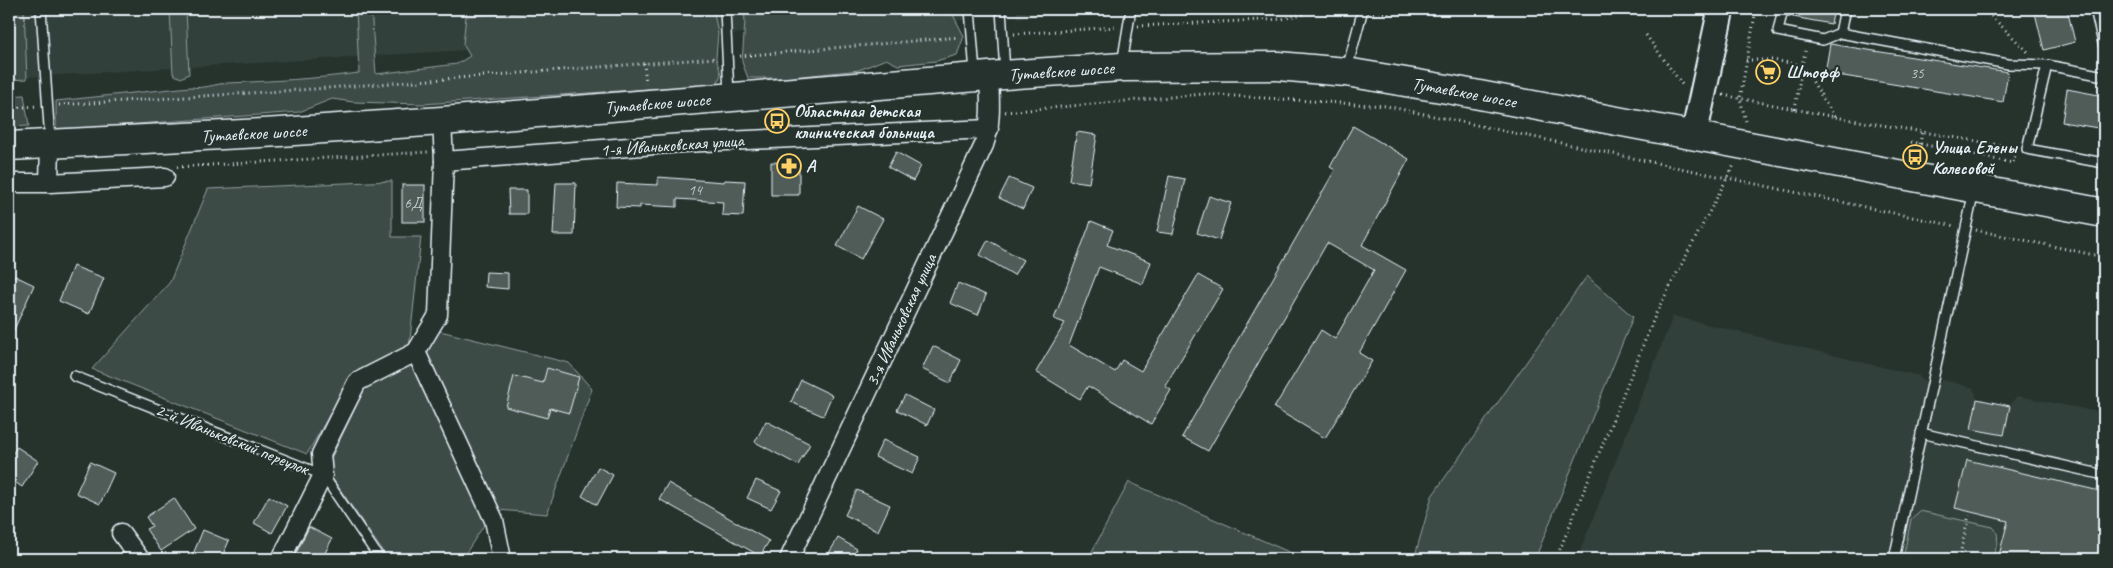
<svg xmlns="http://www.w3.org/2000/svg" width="2113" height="568" viewBox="0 0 2113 568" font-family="Caveat,sans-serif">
<rect width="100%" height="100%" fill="#26332d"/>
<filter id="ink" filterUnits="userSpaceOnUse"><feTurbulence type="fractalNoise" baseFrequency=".02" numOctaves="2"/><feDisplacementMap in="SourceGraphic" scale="10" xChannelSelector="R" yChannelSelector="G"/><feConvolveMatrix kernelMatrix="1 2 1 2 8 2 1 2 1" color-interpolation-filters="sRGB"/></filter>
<g filter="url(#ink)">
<g fill="#333f3a">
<path d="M 9,9 L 976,9 L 976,19 L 9,78 Z"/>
<path d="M 1016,9 L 1177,9 L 1017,18 Z"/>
<path d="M 1673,316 L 1919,376 L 1922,380 L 1938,383 L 1943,380 L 1974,388 L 1977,399 L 2010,406 L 2017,396 L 2104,413 L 2104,559 L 1577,559 Z"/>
</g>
<g fill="#3e4b47" stroke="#939ea0">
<path d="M 9,9 L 24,9 L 27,79 L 9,80 Z"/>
<path d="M 170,9 L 186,9 L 189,74 L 181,78 L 173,74 Z"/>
<path d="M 356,9 L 371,9 L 376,74 L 457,64 L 470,56 L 463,44 L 466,16 L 584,9 L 713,9 L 718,33 L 716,58 L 721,74 L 718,82 L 710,85 L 422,104 L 353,102 L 332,99 L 299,112 L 56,130 L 56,101 L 190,87 C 206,89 213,84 228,83 C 272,81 315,79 359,73 Z"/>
<path d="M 744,9 L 952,9 L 952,13 L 964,36 L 957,55 L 936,61 L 898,65 L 886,59 L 859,70 L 784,78 L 748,78 L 742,62 L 745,21 Z"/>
<path d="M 24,95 L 29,126 L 9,127 L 9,96 Z"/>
<path d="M 392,181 L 392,237 L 421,237 L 409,349 L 352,376 L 307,454 L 92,369 L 170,282 L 208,189 Z"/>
<path d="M 1587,276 L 1633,317 L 1535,559 L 1414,559 L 1432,496 Z"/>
<path d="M 428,328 L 569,363 L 592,389 L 547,514 L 498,510 L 425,353 Z"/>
<path d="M 413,362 L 486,522 L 462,559 L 388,559 L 326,469 L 365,387 Z"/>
<path d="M 1129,482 L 1305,559 L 1088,559 Z"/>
<path d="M 1920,511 L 1993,527 C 2002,535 1995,549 1993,559 L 1903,559 L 1911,519 Z"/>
</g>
<g fill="#505c59" stroke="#e8f1f8">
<path d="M 1789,9 L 1834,9 L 1831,24 L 1788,16 Z"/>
<path d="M 2034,9 L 2067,9 L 2075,42 L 2044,50 Z"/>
<path d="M 1830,44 L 2008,72 L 2003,102 L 1825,73 Z"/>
<path d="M 2067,89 L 2104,96 L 2104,129 L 2062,122 Z"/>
<path d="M 1353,126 L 1409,159 L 1362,245 L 1406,270 L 1359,353 L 1372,361 L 1325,438 L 1274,408 L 1321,330 L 1335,339 L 1374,270 L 1327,243 L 1208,451 L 1182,437 L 1335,170 L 1330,167 Z"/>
<path d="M 1077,132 L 1097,135 L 1089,183 L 1069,180 Z"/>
<path d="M 896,152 L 921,166 L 913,181 L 888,167 Z"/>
<path d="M 771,162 L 799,163 L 799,195 L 771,195 Z"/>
<path d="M 1169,176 L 1185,179 L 1173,234 L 1157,232 Z"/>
<path d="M 658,177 L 724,182 L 725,180 L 745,181 L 743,216 L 722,215 L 723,202 L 677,199 L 677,207 L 640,205 L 640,208 L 616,207 L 617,183 L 658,185 Z"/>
<path d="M 1009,178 L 1032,188 L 1023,209 L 999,198 Z"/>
<path d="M 556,183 L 576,183 L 574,235 L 553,235 Z"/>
<rect x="402" y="185" width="23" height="37"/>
<path d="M 508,190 L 527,190 L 527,214 L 509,214 Z"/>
<path d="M 1209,196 L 1231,203 L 1219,240 L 1197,233 Z"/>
<path d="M 858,206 L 883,219 L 861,259 L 837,246 Z"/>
<path d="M 1091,221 L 1113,230 L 1107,245 L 1151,262 L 1143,284 L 1099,267 L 1069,345 L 1115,372 L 1122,360 L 1141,371 L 1198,275 L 1223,289 L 1165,386 L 1171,390 L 1151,424 L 1088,386 L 1080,399 L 1036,372 L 1065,323 L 1054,319 Z"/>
<path d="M 988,240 L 1023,260 L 1014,275 L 980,255 Z"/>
<path d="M 73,266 L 104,278 L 89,314 L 59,301 Z"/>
<path d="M 486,272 L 508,273 L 508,289 L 485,287 Z"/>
<path d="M 9,273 L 34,285 L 9,341 Z"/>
<path d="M 958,283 L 986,295 L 978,315 L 950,303 Z"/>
<path d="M 933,346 L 961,360 L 950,383 L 922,369 Z"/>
<path d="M 547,368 L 579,377 L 569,413 L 550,408 L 547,418 L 506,407 L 514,376 L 543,383 Z"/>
<path d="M 801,380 L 832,395 L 823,416 L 791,402 Z"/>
<path d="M 905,395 L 934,410 L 927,425 L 897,410 Z"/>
<path d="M 1977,399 L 2010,406 L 2004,435 L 1971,429 Z"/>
<path d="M 766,421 L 810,444 L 798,465 L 755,442 Z"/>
<path d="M 883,440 L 920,457 L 912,474 L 875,457 Z"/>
<path d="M 17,447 L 38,461 L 22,487 L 9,478 L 9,459 Z"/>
<path d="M 1967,460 L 2104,492 L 2104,559 L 1998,559 L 2008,521 L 1955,508 Z"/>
<path d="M 90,462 L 114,473 L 100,504 L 76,493 Z"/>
<path d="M 598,467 L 613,475 L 597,505 L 582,496 Z"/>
<path d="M 756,480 L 781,491 L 771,509 L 747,498 Z"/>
<path d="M 668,483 L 769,541 L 760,556 L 659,499 Z"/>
<path d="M 857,490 L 890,505 L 878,531 L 845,515 Z"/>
<path d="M 269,496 L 287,506 L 272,533 L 254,523 Z"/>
<path d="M 174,498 L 194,529 L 161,551 L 146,529 L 152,526 L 146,517 Z"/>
<path d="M 309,527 L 332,539 L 322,559 L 293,559 Z"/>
<path d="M 203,530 L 229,541 L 221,559 L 191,559 Z"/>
<path d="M 838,538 L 857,549 L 851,559 L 839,559 L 829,553 Z"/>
</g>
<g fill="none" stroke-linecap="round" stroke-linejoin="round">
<g stroke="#e8f1f8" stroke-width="12">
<g id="lane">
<path d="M 41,9 L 50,141"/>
<path d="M 725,9 L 729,95"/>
<path d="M 970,9 L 975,73"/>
<path d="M 1001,9 L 1005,73"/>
<path d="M 1783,9 L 1778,31 L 1823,40 L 1840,33 L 2008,64 L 2047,65 L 2104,76"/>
<path d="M 2095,9 L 2104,47"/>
<path d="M 1840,33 L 1845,9"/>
<path d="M 1122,64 L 1131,9"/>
<path d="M 2047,65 L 2027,149 L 2104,163"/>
<path d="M 1347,69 L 1363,9"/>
<path d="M 74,376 L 323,475 L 380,559"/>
<path d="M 1921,433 L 2104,475"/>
<path d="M 1894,559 L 1974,191"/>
</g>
</g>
<g stroke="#e8f1f8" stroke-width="21">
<g id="street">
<path d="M 442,121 L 444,161 L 438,315 L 416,352 L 494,520 L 502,559"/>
<path d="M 444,161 L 682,143 L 989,129"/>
<path d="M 9,183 L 49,183 L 165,177"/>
<path d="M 49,183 L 50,144"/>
<path d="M 121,533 L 140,559"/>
<path d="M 281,559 L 323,475 L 321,454 L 357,382 L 416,352"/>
<path d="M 789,559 L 984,145 C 992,122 990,100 989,76"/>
</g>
</g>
<g stroke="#e8f1f8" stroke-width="29">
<path id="secondary" d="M 1694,135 L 1721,9"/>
</g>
<g stroke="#e8f1f8" stroke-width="31">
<g id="primary">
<path id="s1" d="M 9,146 L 280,132 L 442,121 L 989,76 L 1122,67 L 1278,66 L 1346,72 L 1453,90 L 2104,213"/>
</g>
</g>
<g stroke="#e8f1f8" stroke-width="3" stroke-dasharray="1 4" stroke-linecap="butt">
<path d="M 1984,9 L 2028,52"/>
<path d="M 1373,13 L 1459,9"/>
<path d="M 1138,26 L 1282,19 L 1324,9"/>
<path d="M 1014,34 L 1117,27"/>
<path d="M 1646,35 L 1684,87"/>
<path d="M 740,56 L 960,37"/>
<path d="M 1746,60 L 1772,60 L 1802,65 L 1806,48"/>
<path d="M 644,63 L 646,83"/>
<path d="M 1802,65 L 1835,117"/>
<path d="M 1723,95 L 1835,117 L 2017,148"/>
<path d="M 59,105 L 314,89 L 716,58"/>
<path d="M 9,108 L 38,106"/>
<path d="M 1795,109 L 1802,66"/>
<path d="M 1005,112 L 1204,94 L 1386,106 L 1955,226"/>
<path d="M 1746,121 L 1740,99 L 1756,9"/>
<path d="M 1911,142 L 2013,163 L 2016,152"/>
<path d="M 1920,144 L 1922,132"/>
<path d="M 177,167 L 428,152"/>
<path d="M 1976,230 L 2104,257"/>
<path d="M 1556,559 L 1657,311 L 1734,165"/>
<path d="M 1959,559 L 1969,515"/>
</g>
<use href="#lane" stroke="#26332d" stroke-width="9"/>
<use href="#street" stroke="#26332d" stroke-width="18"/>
<use href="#secondary" stroke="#26332d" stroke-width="25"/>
<use href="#primary" stroke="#26332d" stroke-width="28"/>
</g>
</g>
<defs>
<g id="supermarket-ring" transform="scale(1.25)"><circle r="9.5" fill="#26332d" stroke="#ffd166" stroke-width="1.5"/><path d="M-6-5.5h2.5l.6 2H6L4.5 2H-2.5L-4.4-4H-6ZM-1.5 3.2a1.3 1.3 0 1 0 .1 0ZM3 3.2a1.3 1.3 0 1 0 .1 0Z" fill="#ffd166"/></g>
<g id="bus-ring" transform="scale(1.25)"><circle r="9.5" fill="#26332d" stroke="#ffd166" stroke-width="1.5"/><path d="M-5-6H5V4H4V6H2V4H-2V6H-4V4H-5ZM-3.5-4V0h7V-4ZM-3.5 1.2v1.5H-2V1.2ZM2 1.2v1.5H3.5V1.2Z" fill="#ffd166"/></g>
<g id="pharmacy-ring" transform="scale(1.25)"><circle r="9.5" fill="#26332d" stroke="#ffd166" stroke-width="1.5"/><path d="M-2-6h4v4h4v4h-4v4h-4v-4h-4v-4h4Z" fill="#ffd166"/></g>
</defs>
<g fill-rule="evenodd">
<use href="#supermarket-ring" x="1768" y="72"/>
<use href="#bus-ring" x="777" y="121"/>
<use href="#bus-ring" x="1915" y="157"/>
<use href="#pharmacy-ring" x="789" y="166"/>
</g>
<g text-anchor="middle" stroke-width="4.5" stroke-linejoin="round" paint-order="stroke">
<g font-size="15" fill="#c2ccd0">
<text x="1917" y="78">35</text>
<text x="695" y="195">14</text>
<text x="413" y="208">6Д</text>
</g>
<g font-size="18" fill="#e8f1f8" stroke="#26332d">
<text dy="6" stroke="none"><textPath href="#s1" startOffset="1055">Тутаевское шоссе</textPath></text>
<text dy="6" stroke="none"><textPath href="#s1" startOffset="1460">Тутаевское шоссе</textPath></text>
<text dy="6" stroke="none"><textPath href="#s1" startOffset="650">Тутаевское шоссе</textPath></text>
<text dy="6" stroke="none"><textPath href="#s1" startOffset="245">Тутаевское шоссе</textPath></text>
<text transform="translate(672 145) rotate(-4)" y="6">1-я Иваньковская улица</text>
<text transform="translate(901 320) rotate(-65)" y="6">3-я Иваньковская улица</text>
<text transform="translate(232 439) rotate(22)" y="6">2-й Иваньковский переулок</text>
</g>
<g font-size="18" font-weight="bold" fill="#e8f1f8" stroke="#26332d" text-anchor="start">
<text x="1786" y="78">Штофф</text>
<text x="794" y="117">Областная детская<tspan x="794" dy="21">клиническая больница</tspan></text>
<text x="1932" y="153">Улица Елены<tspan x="1932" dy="21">Колесовой</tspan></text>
<text x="806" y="172">А</text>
</g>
</g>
<rect width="2113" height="568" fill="none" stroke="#26332d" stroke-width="30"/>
<rect x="15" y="15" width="2083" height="538" fill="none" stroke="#e8f1f8" stroke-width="2" filter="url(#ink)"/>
</svg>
